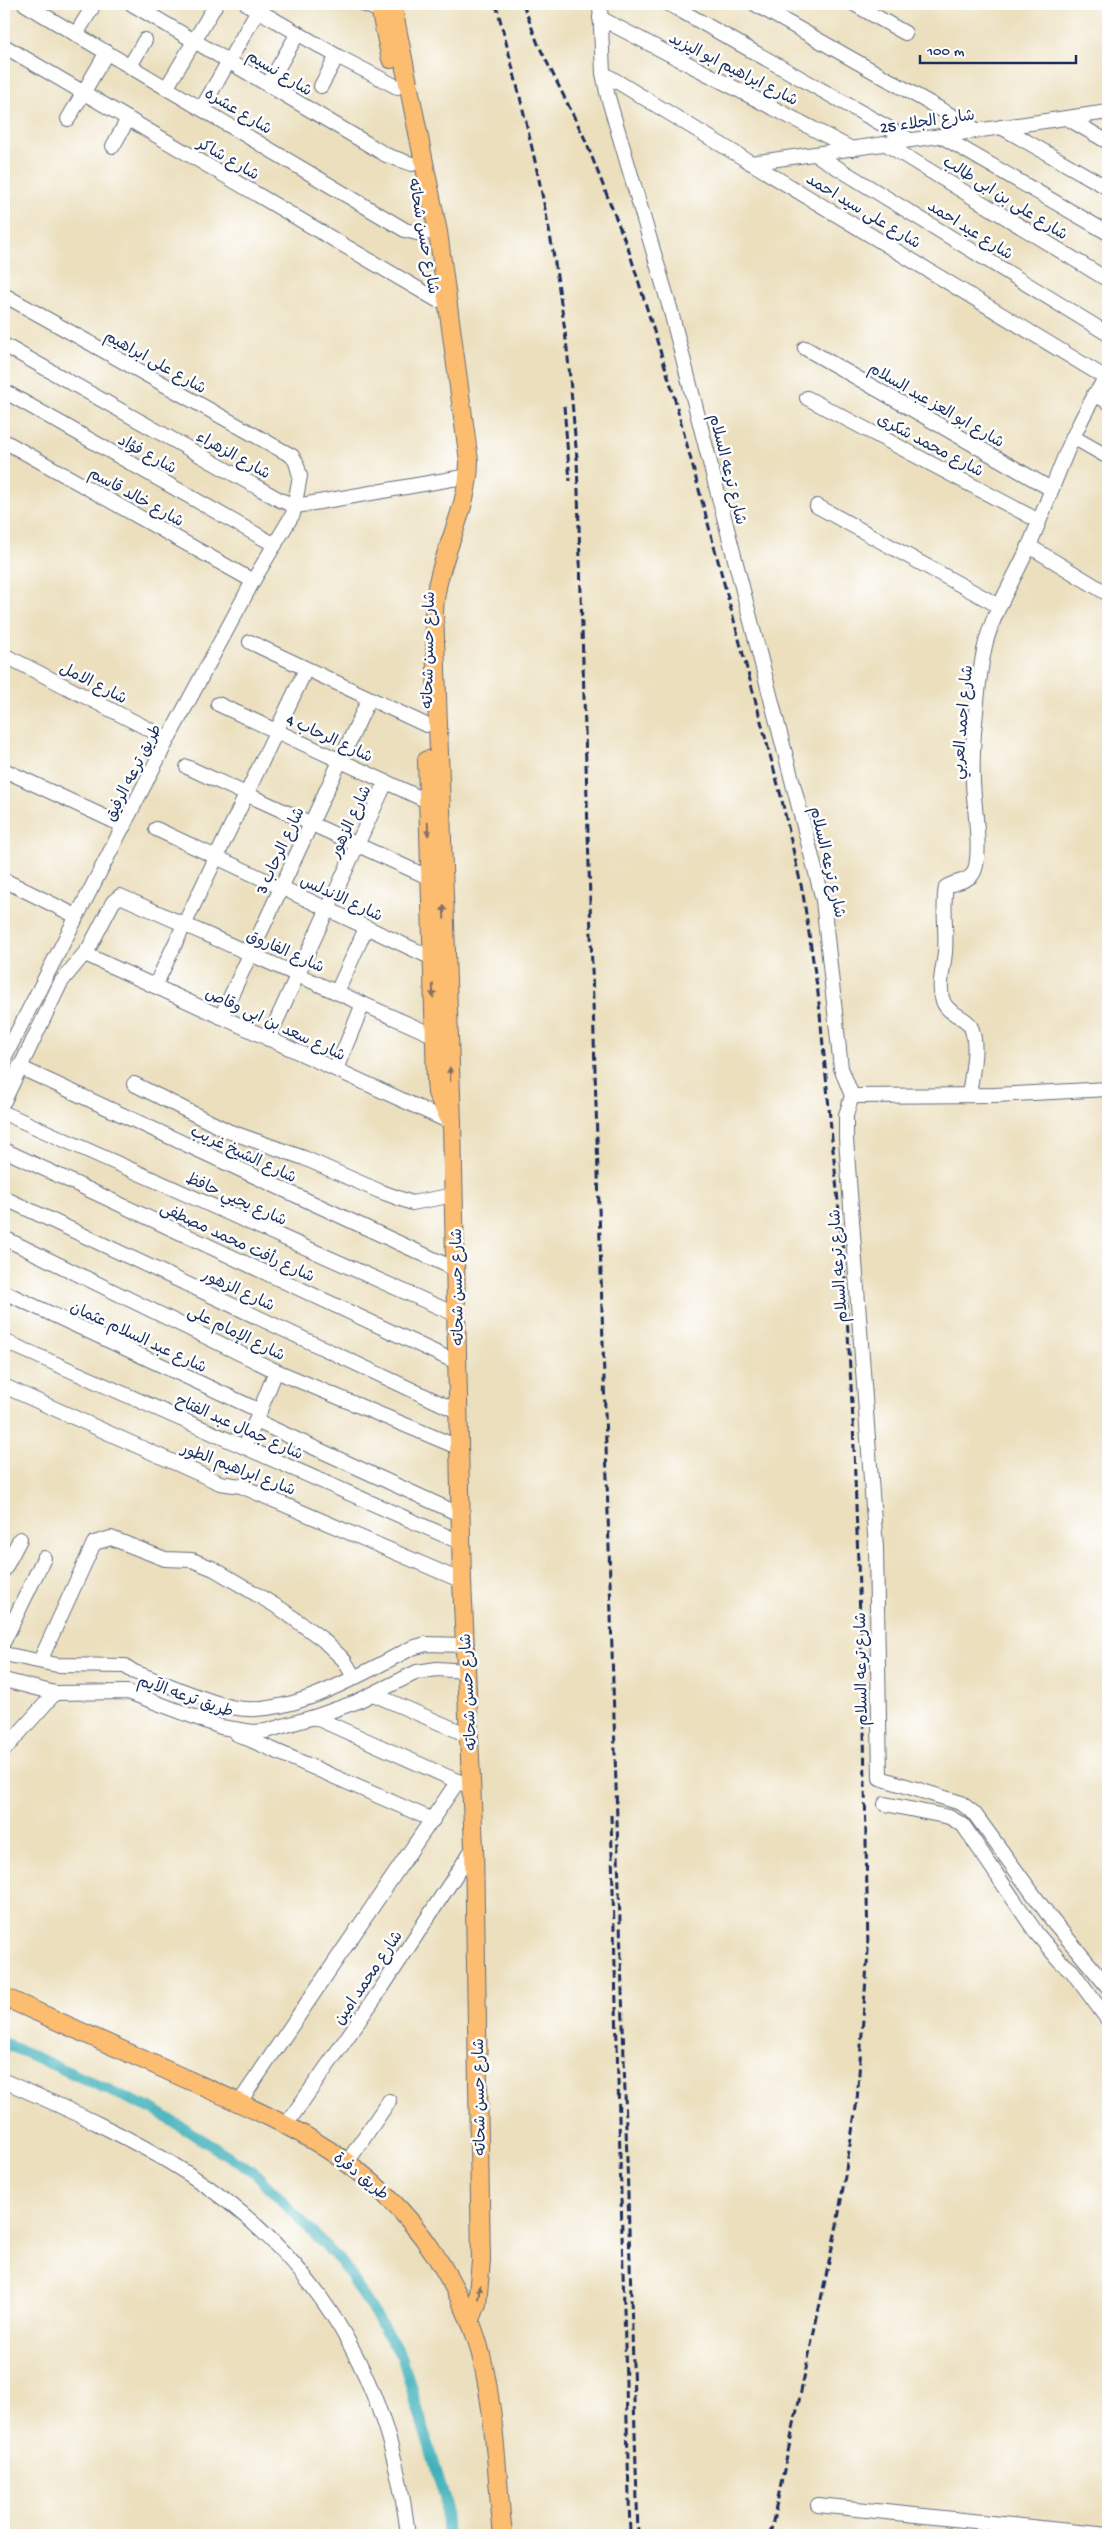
<svg xmlns="http://www.w3.org/2000/svg" width="1112" height="2539" viewBox="0 0 1112 2539" font-family="'Gochi Hand','Playpen Sans Arabic',sans-serif">
<rect width="100%" height="100%" fill="#fff"/>
<filter id="ink" filterUnits="userSpaceOnUse"><feTurbulence type="fractalNoise" baseFrequency=".02" numOctaves="2"/><feDisplacementMap in="SourceGraphic" scale="10" xChannelSelector="R" yChannelSelector="G"/><feConvolveMatrix kernelMatrix="1 2 1 2 8 2 1 2 1" color-interpolation-filters="sRGB"/></filter>
<filter id="wash" filterUnits="userSpaceOnUse"><feTurbulence type="fractalNoise" baseFrequency=".0096" numOctaves="4" result="noise"/><feDisplacementMap in="SourceGraphic" scale="20" xChannelSelector="R" yChannelSelector="G"/><feGaussianBlur stdDeviation="1.12" result="paint"/><feColorMatrix in="noise" values="0 0 0 0 0 0 0 0 0 0 0 0 0 0 0 0 0 1.4 0 .05"/><feComposite in="paint" operator="in"/></filter>
<g filter="url(#wash)">
<rect width="100%" height="100%" fill="#ebdfbd"/>
<g fill="none" stroke-linecap="round" stroke-linejoin="round">
<path stroke="#40b0b9" stroke-width="11" d="M 4,2043 L 156,2111 L 254,2172 L 343,2264 L 402,2357 L 445,2499 L 447,2535"/>
</g>
</g>
<g filter="url(#ink)">
<g fill="none" stroke-linecap="round" stroke-linejoin="round">
<g stroke="#646d7f" stroke-width="16">
<g id="minor">
<path d="M 25,4 L 405,230 L 417,233 L 438,232"/>
<path d="M 132,4 L 361,140 L 386,155 L 412,164"/>
<path d="M 247,4 L 337,56 L 397,87"/>
<path d="M 363,4 L 381,11"/>
<path d="M 600,4 L 603,73 L 608,97 L 670,308 L 823,900 L 841,1068 L 852,1096 L 846,1115 L 846,1139 L 876,1548 L 880,1778 L 961,1803 L 974,1813 L 1052,1920 L 1108,1987"/>
<path d="M 669,4 L 910,140"/>
<path d="M 755,4 L 977,130"/>
<path d="M 854,4 L 905,33"/>
<path d="M 600,18 L 852,149"/>
<path d="M 76,34 L 92,8"/>
<path d="M 4,46 L 437,300"/>
<path d="M 130,66 L 145,40"/>
<path d="M 603,73 L 1106,378"/>
<path d="M 268,85 L 298,33"/>
<path d="M 321,86 L 337,56"/>
<path d="M 167,87 L 216,4"/>
<path d="M 202,108 L 258,10"/>
<path d="M 1067,118 L 1108,142"/>
<path d="M 68,119 L 107,52"/>
<path d="M 1001,127 L 1108,188"/>
<path d="M 941,136 L 1108,233"/>
<path d="M 886,144 L 1108,280"/>
<path d="M 113,146 L 128,119"/>
<path d="M 815,154 L 1108,334"/>
<path d="M 751,163 L 1108,112"/>
<path d="M 4,295 L 292,456 L 296,462 L 300,476 L 293,514 L 253,581 L 168,739 L 4,1058"/>
<path d="M 4,345 L 280,500 L 296,506 L 469,476"/>
<path d="M 805,348 L 1051,489"/>
<path d="M 4,391 L 275,545"/>
<path d="M 1094,394 L 1108,402"/>
<path d="M 807,398 L 1039,521"/>
<path d="M 1073,437 L 1108,457"/>
<path d="M 4,441 L 253,581"/>
<path d="M 817,506 L 999,606"/>
<path d="M 1029,546 L 1108,594"/>
<path d="M 250,642 L 426,725"/>
<path d="M 4,655 L 168,739"/>
<path d="M 218,704 L 427,801"/>
<path d="M 187,767 L 430,878"/>
<path d="M 4,770 L 124,826"/>
<path d="M 156,829 L 432,958"/>
<path d="M 4,880 L 76,916"/>
<path d="M 85,954 L 452,1123"/>
<path d="M 155,986 L 306,669"/>
<path d="M 337,992 L 366,928"/>
<path d="M 221,1017 L 369,699"/>
<path d="M 268,1039 L 386,782"/>
<path d="M 19,1067 L 455,1269"/>
<path d="M 336,1069 L 363,1004"/>
<path d="M 134,1084 L 228,1131 L 304,1158 L 379,1191 L 412,1203 L 454,1195"/>
<path d="M 969,1095 C 971,1077 982,1034 966,1021 C 957,1014 945,1011 942,998 C 938,983 944,967 945,952 C 947,930 942,908 946,887 C 954,882 966,882 972,875 C 984,860 973,801 973,781 C 972,765 973,748 974,732 C 977,705 979,668 986,642 C 995,608 1015,578 1029,546 C 1054,488 1071,427 1108,375"/>
<path d="M 852,1096 L 995,1095 L 1108,1089"/>
<path d="M 4,1101 L 61,982 L 89,948 L 113,902 L 120,896 L 435,1036"/>
<path d="M 4,1113 L 457,1315"/>
<path d="M 4,1150 L 458,1363"/>
<path d="M 4,1198 L 459,1412"/>
<path d="M 4,1238 L 276,1371 L 460,1448"/>
<path d="M 4,1292 L 260,1411"/>
<path d="M 4,1341 L 462,1543"/>
<path d="M 4,1386 L 220,1483 L 241,1486 L 462,1581"/>
<path d="M 256,1421 L 461,1515"/>
<path d="M 245,1447 L 276,1371"/>
<path d="M 4,1570 L 20,1539"/>
<path d="M 4,1641 L 44,1558"/>
<path d="M 4,1654 L 57,1665 L 125,1666 L 134,1672 C 166,1683 198,1699 231,1707 C 288,1720 362,1673 412,1648 L 426,1644 L 465,1645"/>
<path d="M 40,1661 L 94,1543 L 111,1538 L 165,1559 L 192,1560 L 214,1569 L 281,1609 L 322,1639 L 344,1660 L 354,1677"/>
<path d="M 4,1680 L 55,1693 L 128,1692 L 221,1727 L 253,1732 L 266,1731 L 314,1717 L 356,1702 L 417,1672 L 437,1669 L 467,1671"/>
<path d="M 373,1694 L 470,1736"/>
<path d="M 314,1717 L 466,1785"/>
<path d="M 237,1734 L 433,1820"/>
<path d="M 4,1750 L 55,1693"/>
<path d="M 885,1804 L 949,1817 L 963,1825 L 1037,1934 L 1060,1961 L 1072,1971 L 1108,2020"/>
<path d="M 4,2081 C 66,2108 133,2138 190,2175 C 320,2259 390,2382 408,2535"/>
<path d="M 239,2103 L 458,1781"/>
<path d="M 286,2125 L 381,1989 L 474,1847"/>
<path d="M 348,2161 L 389,2101"/>
<path d="M 818,2505 L 1108,2535"/>
</g>
</g>
<g stroke="#646d7f" stroke-width="20">
<g id="major">
<path d="M 379,4 L 391,59"/>
<path d="M 392,4 L 438,232 L 469,461 C 469,514 436,559 434,611 L 452,1123 L 462,1581 L 474,1847 L 481,2261 L 477,2304 L 470,2322"/>
<path d="M 427,760 L 436,1081 L 437,1093 L 449,1118"/>
<path d="M 4,1997 C 64,2024 124,2051 184,2078 C 285,2123 370,2157 434,2253 C 451,2280 467,2309 477,2340 C 495,2400 496,2472 503,2535"/>
</g>
</g>
<use href="#minor" stroke="#fff" stroke-width="14"/>
<use href="#major" stroke="#fcbd6f" stroke-width="18"/>
<g stroke="#1b2f5e" stroke-width="3" stroke-dasharray="8 4" stroke-linecap="butt">
<path d="M 496,4 C 522,102 547,202 561,303 C 569,354 572,406 577,458 L 638,2535"/>
<path d="M 523,4 L 538,44 L 584,137 L 629,251 L 672,389 L 781,796 L 803,894 L 818,993 L 844,1264 L 853,1421 L 864,1729 L 868,1951 L 857,2101 L 837,2225 L 770,2535"/>
<path d="M 564,406 L 570,481"/>
<path d="M 611,1815 L 630,2535"/>
</g>
</g>
<defs><path id="oneway-solid" d="M-6-.8H1V-3.2L6.5 0L1 3.2V.8H-6Z" transform="scale(1.25)"/></defs>
<g fill="#806f66">
<use href="#oneway-solid" transform="translate(428 829) rotate(88)"/>
<use href="#oneway-solid" transform="translate(444 912) rotate(-92)"/>
<use href="#oneway-solid" transform="translate(433 991) rotate(88)"/>
<use href="#oneway-solid" transform="translate(450 1074) rotate(-92)"/>
<use href="#oneway-solid" transform="translate(479 2292) rotate(-83)"/>
</g>
</g>
<g text-anchor="middle" stroke-width="5" stroke-linejoin="round" paint-order="stroke">
<g font-size="16" fill="#1b2f5e" stroke="#fff">
<text transform="translate(734 68) rotate(27)" y="6">شارع ابراهيم ابو اليزيد</text>
<text transform="translate(280 72) rotate(31)" y="6">شارع نسيم</text>
<text transform="translate(239 110) rotate(31)" y="6">شارع عشره</text>
<text transform="translate(927 120) rotate(-8)" y="6">شارع الجلاء 25</text>
<text transform="translate(229 158) rotate(30)" y="6">شارع شاكر</text>
<text transform="translate(1006 197) rotate(32)" y="6">شارع على بن ابى طالب</text>
<text transform="translate(864 210) rotate(31)" y="6">شارع على سيد احمد</text>
<text transform="translate(971 229) rotate(32)" y="6">شارع عيد احمد</text>
<text transform="translate(425 236) rotate(80)" y="6">شارع حسن شحاته</text>
<text transform="translate(156 361) rotate(29)" y="6">شارع على ابراهيم</text>
<text transform="translate(937 404) rotate(30)" y="6">شارع ابو العز عبد السلام</text>
<text transform="translate(931 444) rotate(28)" y="6">شارع محمد شكرى</text>
<text transform="translate(148 453) rotate(29)" y="6">شارع فؤاد</text>
<text transform="translate(234 454) rotate(29)" y="6">شارع الزهراء</text>
<text transform="translate(729 469) rotate(76)" y="6">شارع ترعه السلام</text>
<text transform="translate(137 496) rotate(29)" y="6">شارع خالد قاسم</text>
<text transform="translate(427 650) rotate(-89)" y="6">شارع حسن شحاته</text>
<text transform="translate(94 682) rotate(27)" y="6">شارع الامل</text>
<text transform="translate(961 722) rotate(-85)" y="6">شارع احمد العربي</text>
<text transform="translate(330 737) rotate(25)" y="6">شارع الرحاب 4</text>
<text transform="translate(132 772) rotate(-63)" y="6">طريق ترعه الرفيق</text>
<text transform="translate(349 821) rotate(-65)" y="6">شارع الزهور</text>
<text transform="translate(279 850) rotate(-65)" y="6">شارع الرحاب 3</text>
<text transform="translate(829 862) rotate(77)" y="6">شارع ترعه السلام</text>
<text transform="translate(342 897) rotate(25)" y="6">شارع الاندلس</text>
<text transform="translate(286 950) rotate(24)" y="6">شارع الفاروق</text>
<text transform="translate(276 1023) rotate(25)" y="6">شارع سعد بن ابى وقاص</text>
<text transform="translate(244 1153) rotate(25)" y="6">شارع الشيخ غريب</text>
<text transform="translate(237 1198) rotate(24)" y="6">شارع يحيي حافظ</text>
<text transform="translate(238 1241) rotate(25)" y="6">شارع رأفت محمد مصطفى</text>
<text transform="translate(837 1266) rotate(-94)" y="6">شارع ترعه السلام</text>
<text transform="translate(456 1287) rotate(-91)" y="6">شارع حسن شحاته</text>
<text transform="translate(239 1289) rotate(25)" y="6">شارع الزهور</text>
<text transform="translate(237 1332) rotate(26)" y="6">شارع الإمام على</text>
<text transform="translate(139 1336) rotate(25)" y="6">شارع عبد السلام عثمان</text>
<text transform="translate(240 1426) rotate(24)" y="6">شارع جمال عبد الفتاح</text>
<text transform="translate(239 1468) rotate(21)" y="6">شارع ابراهيم الطور</text>
<text transform="translate(860 1669) rotate(-91)" y="6">شارع ترعه السلام</text>
<text transform="translate(467 1692) rotate(-93)" y="6">شارع حسن شحاته</text>
<text transform="translate(186 1695) rotate(19)" y="6">طريق ترعه الآيم</text>
<text transform="translate(367 1977) rotate(-56)" y="6">شارع محمد امين</text>
<text transform="translate(478 2097) rotate(-91)" y="6">شارع حسن شحاته</text>
<text transform="translate(362 2175) rotate(39)" y="6">طريق دفرة</text>
</g>
</g>
<rect width="1112" height="2539" fill="none" stroke="#fff" stroke-width="20"/>
<path d="M920 55v8h156v-8" fill="none" stroke="#1b2f5e" stroke-width="2.5"/>
<text x="927" y="55" font-size="15" fill="#1b2f5e" stroke="#ffffff" stroke-width="4" paint-order="stroke">100 m</text>
</svg>
